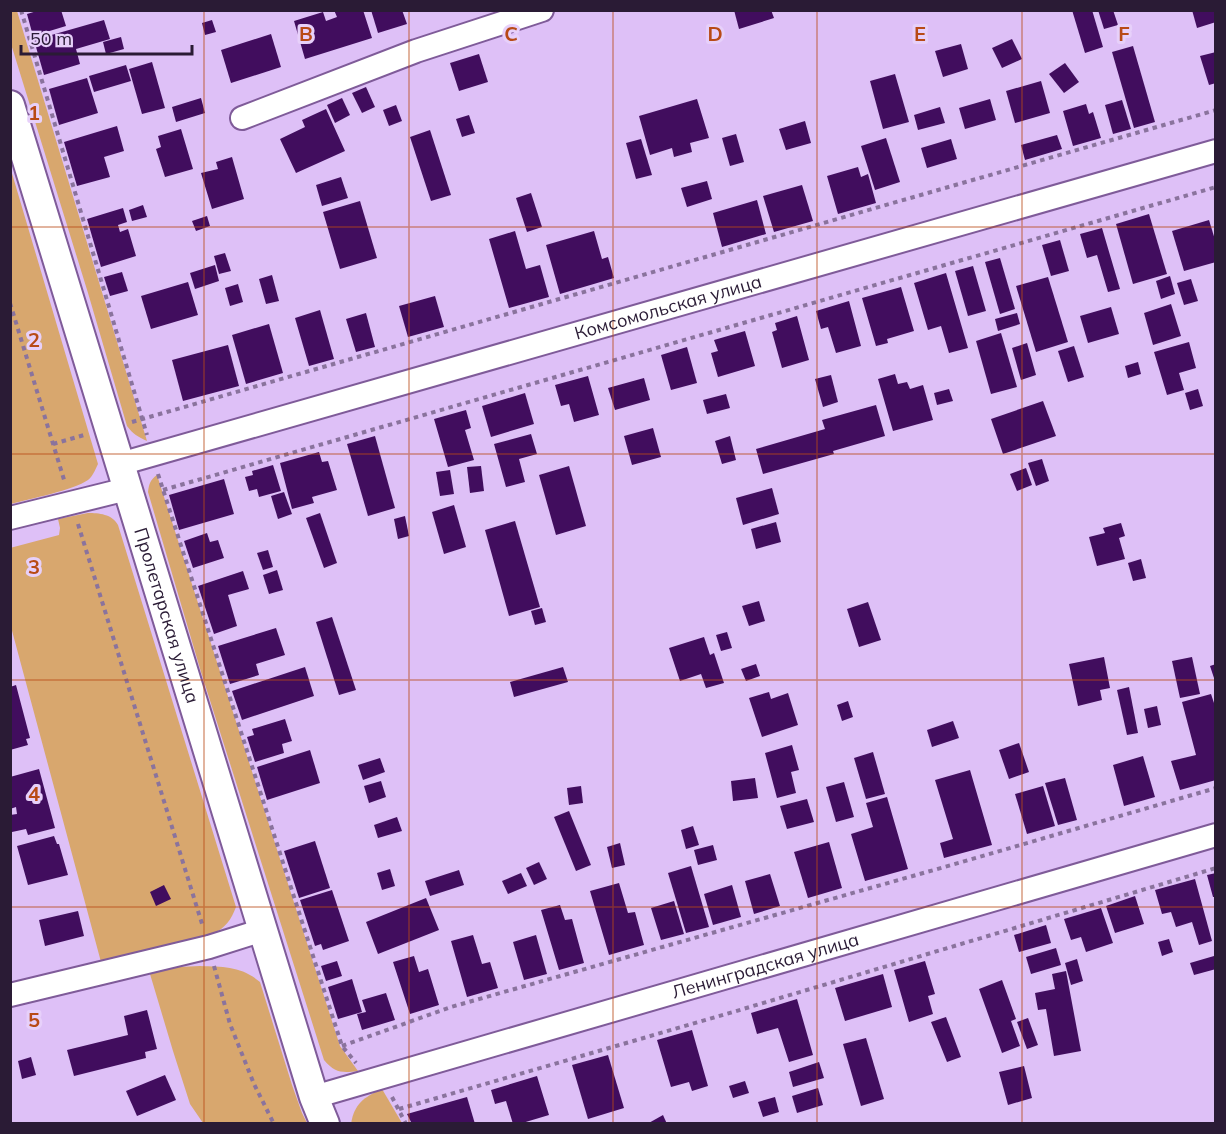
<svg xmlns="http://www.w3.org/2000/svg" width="1226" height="1134" viewBox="0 0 1226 1134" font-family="Mulish,sans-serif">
<rect width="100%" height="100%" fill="#dec0f7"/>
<g fill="#d8a76e">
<path d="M 11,10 L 17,11 L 147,441 C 138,437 133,434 127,426 L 88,293 L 11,44 Z"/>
<path d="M 11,170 L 98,464 C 95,470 93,476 88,480 C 74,490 29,499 11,504 Z"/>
<path d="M 157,475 L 340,1046 L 358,1071 C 342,1073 335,1073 324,1060 L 201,672 L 148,492 C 149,484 150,480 157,475 Z"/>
<path d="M 88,513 C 99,513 112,514 118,525 L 236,907 C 231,920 226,927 213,934 L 101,962 L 11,627 L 10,548 L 59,535 L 60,528 L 58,519 Z"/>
<path d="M 200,966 C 224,967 241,966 260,982 L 292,1085 L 302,1113 L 307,1123 L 203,1123 L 190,1104 L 173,1051 L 150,974 L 179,967 Z"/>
<path d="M 382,1089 L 402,1123 L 351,1124 C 354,1104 364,1097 382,1089 Z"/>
</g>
<g fill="#410d5e">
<path d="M 40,10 L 61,10 L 66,26 L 33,36 L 27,14 Z"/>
<path d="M 334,10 L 363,10 L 372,38 L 305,59 L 294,21 L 323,12 L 326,21 L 337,17 Z"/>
<path d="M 371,10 L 402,10 L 407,24 L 378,33 Z"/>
<path d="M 734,10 L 771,10 L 774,18 L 739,29 Z"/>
<path d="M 1072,10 L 1092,10 L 1103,47 L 1085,53 Z"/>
<path d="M 1098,10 L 1113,10 L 1118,25 L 1104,29 Z"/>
<path d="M 1192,10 L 1216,10 L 1216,22 L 1197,28 Z"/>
<path d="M 104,20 L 110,39 L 76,49 L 80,64 L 44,75 L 34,40 Z"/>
<path d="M 212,20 L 216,32 L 205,35 L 202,23 Z"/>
<path d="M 271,34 L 281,67 L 231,83 L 221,50 Z"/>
<path d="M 121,37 L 124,49 L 106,54 L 103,42 Z"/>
<path d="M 1012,39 L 1022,59 L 1002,68 L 992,48 Z"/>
<path d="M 961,44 L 968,69 L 943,77 L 935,51 Z"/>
<path d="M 1133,46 L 1155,122 L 1134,128 L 1112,52 Z"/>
<path d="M 1216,52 L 1216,83 L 1209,85 L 1200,56 Z"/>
<path d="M 479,54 L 488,82 L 459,91 L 450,63 Z"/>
<path d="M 152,62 L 165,108 L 142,114 L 129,69 Z"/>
<path d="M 1065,63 L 1079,82 L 1064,93 L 1049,74 Z"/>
<path d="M 126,65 L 131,81 L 94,92 L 89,76 Z"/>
<path d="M 895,74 L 909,122 L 883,129 L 870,81 Z"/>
<path d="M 87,78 L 98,113 L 59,125 L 49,89 Z"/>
<path d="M 1041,81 L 1050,113 L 1015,123 L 1006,91 Z"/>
<path d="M 366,87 L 375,107 L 362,113 L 352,93 Z"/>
<path d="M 201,98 L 205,113 L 176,122 L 172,107 Z"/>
<path d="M 342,98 L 350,115 L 335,123 L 327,105 Z"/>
<path d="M 697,99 L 709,138 L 690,143 L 692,152 L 674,157 L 672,148 L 650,155 L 639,116 Z"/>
<path d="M 990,99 L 996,120 L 965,129 L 959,108 Z"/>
<path d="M 1122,100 L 1131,129 L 1113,134 L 1105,105 Z"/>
<path d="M 1086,104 L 1089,114 L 1093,112 L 1101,138 L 1073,146 L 1063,111 Z"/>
<path d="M 396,105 L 402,121 L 389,126 L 383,110 Z"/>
<path d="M 940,107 L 945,123 L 918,130 L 914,115 Z"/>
<path d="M 326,109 L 345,151 L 296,173 L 280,139 L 305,127 L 302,120 Z"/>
<path d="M 469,115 L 475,133 L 462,137 L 456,119 Z"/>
<path d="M 805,121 L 811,143 L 786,150 L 779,129 Z"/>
<path d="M 117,126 L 124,151 L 104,157 L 110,177 L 77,186 L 64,142 Z"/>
<path d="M 181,129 L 193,169 L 165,177 L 156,149 L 161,147 L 158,136 Z"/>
<path d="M 430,130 L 451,195 L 431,201 L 410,137 Z"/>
<path d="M 736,134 L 744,162 L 730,166 L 722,138 Z"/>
<path d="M 1057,135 L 1062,149 L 1025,160 L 1021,145 Z"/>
<path d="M 886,138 L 900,182 L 875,190 L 861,146 Z"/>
<path d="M 641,139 L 652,175 L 636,179 L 626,143 Z"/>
<path d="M 951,139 L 957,159 L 927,168 L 921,148 Z"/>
<path d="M 232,157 L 244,199 L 212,209 L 201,173 L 218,169 L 216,162 Z"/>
<path d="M 858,167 L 861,177 L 868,174 L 876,203 L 838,214 L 827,176 Z"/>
<path d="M 341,177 L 348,198 L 322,206 L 316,185 Z"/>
<path d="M 707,181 L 712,199 L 687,207 L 681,188 Z"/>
<path d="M 802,185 L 813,221 L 774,232 L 763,196 Z"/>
<path d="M 531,193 L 542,227 L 527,232 L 516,198 Z"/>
<path d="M 757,200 L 766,234 L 722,247 L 713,213 Z"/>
<path d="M 360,201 L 377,258 L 340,269 L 323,212 Z"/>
<path d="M 143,205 L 147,217 L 132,221 L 129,210 Z"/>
<path d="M 123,208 L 127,222 L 118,225 L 120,232 L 128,229 L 136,256 L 101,267 L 87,219 Z"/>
<path d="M 1149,214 L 1167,274 L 1133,284 L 1116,224 Z"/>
<path d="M 207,216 L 210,226 L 196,231 L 192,221 Z"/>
<path d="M 1209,220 L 1216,243 L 1216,262 L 1184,271 L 1172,231 Z"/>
<path d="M 1102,228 L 1120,289 L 1108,292 L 1097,255 L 1087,258 L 1080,234 Z"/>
<path d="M 515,231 L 526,269 L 540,265 L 549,297 L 509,308 L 489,239 Z"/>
<path d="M 594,231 L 602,259 L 608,257 L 614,278 L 560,294 L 546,245 Z"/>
<path d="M 1060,240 L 1069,271 L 1051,276 L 1042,245 Z"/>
<path d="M 225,253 L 231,271 L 219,274 L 214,256 Z"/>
<path d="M 1000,258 L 1015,309 L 1000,314 L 985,262 Z"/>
<path d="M 215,265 L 219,281 L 195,289 L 190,273 Z"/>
<path d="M 973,266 L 986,311 L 968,316 L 955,271 Z"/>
<path d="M 122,272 L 128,291 L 110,296 L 104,277 Z"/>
<path d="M 946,273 L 968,348 L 949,353 L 941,326 L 928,330 L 914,283 Z"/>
<path d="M 272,275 L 279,301 L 266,304 L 259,279 Z"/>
<path d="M 1170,276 L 1175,294 L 1161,299 L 1156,281 Z"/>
<path d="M 1048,277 L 1068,342 L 1036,352 L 1016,286 Z"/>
<path d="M 1191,279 L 1198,301 L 1184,305 L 1177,283 Z"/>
<path d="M 188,282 L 198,315 L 151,329 L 141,296 Z"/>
<path d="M 238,284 L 243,302 L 230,306 L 225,288 Z"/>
<path d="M 901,287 L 914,331 L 887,339 L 888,343 L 876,346 L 862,298 Z"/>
<path d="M 435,296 L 444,327 L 408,337 L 399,306 Z"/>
<path d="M 849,301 L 861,346 L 836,353 L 828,327 L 821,329 L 816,311 Z"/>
<path d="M 1171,304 L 1181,336 L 1153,345 L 1144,313 Z"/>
<path d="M 1111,307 L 1119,334 L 1088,343 L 1080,316 Z"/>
<path d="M 320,310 L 334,359 L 309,366 L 295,318 Z"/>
<path d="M 366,313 L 375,347 L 356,352 L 346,319 Z"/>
<path d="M 1017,313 L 1020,324 L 998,331 L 995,319 Z"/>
<path d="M 797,316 L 809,360 L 782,368 L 772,332 L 777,330 L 775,323 Z"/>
<path d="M 269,324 L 283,373 L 246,384 L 232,335 Z"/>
<path d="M 745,331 L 755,366 L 718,377 L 711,353 L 718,351 L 714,340 Z"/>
<path d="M 1001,333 L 1017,387 L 991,394 L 976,341 Z"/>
<path d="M 1189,342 L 1196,368 L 1179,373 L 1184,390 L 1167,395 L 1154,352 Z"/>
<path d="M 1027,343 L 1036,375 L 1021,380 L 1012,348 Z"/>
<path d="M 228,345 L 239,386 L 183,401 L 172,360 Z"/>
<path d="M 1074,346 L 1084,377 L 1068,382 L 1058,351 Z"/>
<path d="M 687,347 L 697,383 L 671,390 L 661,355 Z"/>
<path d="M 1138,362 L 1141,374 L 1128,378 L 1125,366 Z"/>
<path d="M 895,374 L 898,384 L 907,382 L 910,389 L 923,385 L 933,420 L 893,431 L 878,379 Z"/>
<path d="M 831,375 L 838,402 L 823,407 L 815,379 Z"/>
<path d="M 588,376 L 599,415 L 574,422 L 569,404 L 561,406 L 555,385 Z"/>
<path d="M 644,378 L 650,400 L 615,410 L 608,388 Z"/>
<path d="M 949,389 L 953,401 L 937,405 L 934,393 Z"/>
<path d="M 1198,389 L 1203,406 L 1190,410 L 1185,393 Z"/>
<path d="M 525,393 L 534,424 L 491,437 L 482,406 Z"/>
<path d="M 726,394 L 730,408 L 707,414 L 703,400 Z"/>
<path d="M 1043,401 L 1056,436 L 1003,454 L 991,419 Z"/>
<path d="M 876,405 L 885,436 L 833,451 L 834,454 L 763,474 L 756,449 L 825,429 L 822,420 Z"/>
<path d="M 466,410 L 471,428 L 465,430 L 474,460 L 448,467 L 434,419 Z"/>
<path d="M 653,428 L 661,457 L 632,465 L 624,436 Z"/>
<path d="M 531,434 L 537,454 L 519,459 L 525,482 L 506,487 L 494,444 Z"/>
<path d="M 375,436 L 395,508 L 368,516 L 347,444 Z"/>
<path d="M 730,436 L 736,460 L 722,464 L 715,441 Z"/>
<path d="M 319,452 L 322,462 L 328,461 L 337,490 L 312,497 L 314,503 L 292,509 L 280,463 Z"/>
<path d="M 1042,459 L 1049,481 L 1036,486 L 1028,463 Z"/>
<path d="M 273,465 L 281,491 L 259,497 L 257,489 L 249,491 L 245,477 L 253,475 L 252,471 Z"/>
<path d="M 481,466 L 484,491 L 470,493 L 467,467 Z"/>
<path d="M 569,466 L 586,526 L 556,535 L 539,475 Z"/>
<path d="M 1026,468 L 1032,485 L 1017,491 L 1010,474 Z"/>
<path d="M 450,470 L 454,494 L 440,496 L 436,472 Z"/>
<path d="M 224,479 L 234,514 L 179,530 L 169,495 Z"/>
<path d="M 772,488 L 779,514 L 743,525 L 736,498 Z"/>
<path d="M 284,492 L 292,514 L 278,519 L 271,496 Z"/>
<path d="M 454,505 L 466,547 L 444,554 L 432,512 Z"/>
<path d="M 320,513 L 337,563 L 324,568 L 306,518 Z"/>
<path d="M 405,516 L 409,536 L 398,539 L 394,519 Z"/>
<path d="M 515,521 L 540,607 L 509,616 L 485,530 Z"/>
<path d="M 776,522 L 781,542 L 756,549 L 751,529 Z"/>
<path d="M 1121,523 L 1125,536 L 1119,538 L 1125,559 L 1097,566 L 1089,537 L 1105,533 L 1103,528 Z"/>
<path d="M 207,533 L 210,542 L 218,540 L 224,558 L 193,568 L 184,541 Z"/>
<path d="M 268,550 L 273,567 L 263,570 L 257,553 Z"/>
<path d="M 1141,559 L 1146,578 L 1133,581 L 1128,563 Z"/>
<path d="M 277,570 L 283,590 L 269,594 L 263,575 Z"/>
<path d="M 243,571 L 249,589 L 228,595 L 237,626 L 214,634 L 198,586 Z"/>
<path d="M 759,601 L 765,621 L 749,626 L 742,606 Z"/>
<path d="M 868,602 L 881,640 L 859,647 L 847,609 Z"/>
<path d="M 542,608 L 546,622 L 535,625 L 531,611 Z"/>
<path d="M 332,617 L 356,690 L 339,695 L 316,622 Z"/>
<path d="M 276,628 L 285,655 L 256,664 L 259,675 L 230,684 L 218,646 Z"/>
<path d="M 727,632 L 732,648 L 721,651 L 716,635 Z"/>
<path d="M 704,637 L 710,655 L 714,653 L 724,683 L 706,688 L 701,674 L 680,681 L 669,648 Z"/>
<path d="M 1104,657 L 1110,688 L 1100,690 L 1102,700 L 1078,706 L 1069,664 Z"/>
<path d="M 1192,657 L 1200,694 L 1180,698 L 1172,661 Z"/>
<path d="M 756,664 L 760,676 L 746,681 L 741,669 Z"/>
<path d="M 1216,664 L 1216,681 L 1215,681 L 1210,666 Z"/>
<path d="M 305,667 L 314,696 L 242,720 L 232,691 Z"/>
<path d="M 563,667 L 568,682 L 514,697 L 510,682 Z"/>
<path d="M 16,685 L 30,738 L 26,739 L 28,745 L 10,750 L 10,687 Z"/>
<path d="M 1129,687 L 1138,733 L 1127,735 L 1117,690 Z"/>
<path d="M 769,692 L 771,699 L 788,693 L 798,725 L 762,737 L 749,698 Z"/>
<path d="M 1211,694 L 1216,709 L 1216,780 L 1180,790 L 1171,761 L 1196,755 L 1182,702 Z"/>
<path d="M 848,701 L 853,717 L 842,721 L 837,705 Z"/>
<path d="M 1157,706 L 1161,725 L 1148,728 L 1144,709 Z"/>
<path d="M 285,719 L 292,741 L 282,744 L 284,753 L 255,762 L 247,737 L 254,735 L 252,729 Z"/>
<path d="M 953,721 L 959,738 L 932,747 L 927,730 Z"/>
<path d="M 1019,743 L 1029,772 L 1009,779 L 999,750 Z"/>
<path d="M 792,745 L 799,770 L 791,772 L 796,793 L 777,798 L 765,753 Z"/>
<path d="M 310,750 L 320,783 L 267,800 L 257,767 Z"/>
<path d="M 873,752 L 885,794 L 866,799 L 854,758 Z"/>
<path d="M 1143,756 L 1155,797 L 1124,806 L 1113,765 Z"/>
<path d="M 380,758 L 385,772 L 363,780 L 358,765 Z"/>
<path d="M 39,769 L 55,828 L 28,835 L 26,829 L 12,832 L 10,815 L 17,814 L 16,807 L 10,809 L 10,777 Z"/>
<path d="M 970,770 L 992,845 L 944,858 L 940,843 L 953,839 L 935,780 Z"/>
<path d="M 755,778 L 758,798 L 733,801 L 731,781 Z"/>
<path d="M 1065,778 L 1077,820 L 1058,825 L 1045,783 Z"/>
<path d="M 381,781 L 386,797 L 369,803 L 364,786 Z"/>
<path d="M 844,782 L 854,817 L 836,822 L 826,787 Z"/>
<path d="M 581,786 L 583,803 L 569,805 L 567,788 Z"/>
<path d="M 1043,786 L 1055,826 L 1027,834 L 1015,794 Z"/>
<path d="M 887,797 L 908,869 L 865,881 L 851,834 L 873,827 L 866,803 Z"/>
<path d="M 807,799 L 814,822 L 787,829 L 780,806 Z"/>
<path d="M 569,811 L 591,865 L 576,871 L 554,817 Z"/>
<path d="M 397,817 L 402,831 L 378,838 L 374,825 Z"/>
<path d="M 693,826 L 699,845 L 686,849 L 681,830 Z"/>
<path d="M 54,836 L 57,844 L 59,844 L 68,875 L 28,885 L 17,846 Z"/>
<path d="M 315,841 L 330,888 L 299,898 L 284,851 Z"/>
<path d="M 829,842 L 842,888 L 808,898 L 794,852 Z"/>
<path d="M 620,843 L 625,865 L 612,868 L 607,847 Z"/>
<path d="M 713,845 L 717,860 L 698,865 L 694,850 Z"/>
<path d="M 539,862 L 547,879 L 534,885 L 526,868 Z"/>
<path d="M 691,866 L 709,927 L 686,933 L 668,873 Z"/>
<path d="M 390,869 L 395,886 L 382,890 L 377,873 Z"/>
<path d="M 459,870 L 464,885 L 430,896 L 425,881 Z"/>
<path d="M 521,873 L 527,886 L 508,894 L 502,881 Z"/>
<path d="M 1216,873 L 1216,897 L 1213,897 L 1207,875 Z"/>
<path d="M 770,874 L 780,906 L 754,914 L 745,881 Z"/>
<path d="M 1195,879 L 1212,941 L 1199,945 L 1192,922 L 1176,927 L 1171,912 L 1162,914 L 1155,890 Z"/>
<path d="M 619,883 L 628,913 L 635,912 L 644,945 L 609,955 L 590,891 Z"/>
<path d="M 164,885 L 171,899 L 156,906 L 150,892 Z"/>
<path d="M 732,885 L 741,917 L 713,925 L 704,894 Z"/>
<path d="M 332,890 L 349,941 L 323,950 L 321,944 L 315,946 L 300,900 Z"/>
<path d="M 1135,896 L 1144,924 L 1115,933 L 1106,906 Z"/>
<path d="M 426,898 L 439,930 L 378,954 L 366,922 Z"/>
<path d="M 674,901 L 684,934 L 661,940 L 651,908 Z"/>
<path d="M 560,905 L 565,920 L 572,919 L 584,963 L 559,970 L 541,910 Z"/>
<path d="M 1101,908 L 1113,943 L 1086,952 L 1081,937 L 1071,940 L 1064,919 Z"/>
<path d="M 78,911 L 84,936 L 45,946 L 39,920 Z"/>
<path d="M 1046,925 L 1051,943 L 1019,952 L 1014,935 Z"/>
<path d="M 473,935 L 482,964 L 490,962 L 498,988 L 467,997 L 451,941 Z"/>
<path d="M 536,935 L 547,974 L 524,980 L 513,942 Z"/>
<path d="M 1169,939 L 1173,952 L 1162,956 L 1158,942 Z"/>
<path d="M 1056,948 L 1061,965 L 1031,974 L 1026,957 Z"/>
<path d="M 414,956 L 419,972 L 428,969 L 439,1005 L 410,1014 L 393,962 Z"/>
<path d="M 1214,956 L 1216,969 L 1194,975 L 1190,963 Z"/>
<path d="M 1077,959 L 1083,981 L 1071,985 L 1065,963 Z"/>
<path d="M 337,961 L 342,976 L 326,981 L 321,966 Z"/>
<path d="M 925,961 L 935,994 L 928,996 L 933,1014 L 909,1022 L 894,970 Z"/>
<path d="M 1066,971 L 1081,1051 L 1054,1056 L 1046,1009 L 1038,1010 L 1035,993 L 1055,989 L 1052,974 Z"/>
<path d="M 883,974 L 892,1007 L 845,1021 L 835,988 Z"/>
<path d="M 352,979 L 362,1012 L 338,1019 L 328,987 Z"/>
<path d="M 1002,980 L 1016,1019 L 1011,1021 L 1020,1046 L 1002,1053 L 979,989 Z"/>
<path d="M 386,993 L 395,1020 L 362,1030 L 357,1014 L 366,1012 L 362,1000 Z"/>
<path d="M 797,999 L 813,1055 L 789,1062 L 778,1028 L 757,1034 L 751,1013 Z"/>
<path d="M 147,1010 L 157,1049 L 145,1052 L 146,1058 L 74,1076 L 67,1050 L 128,1035 L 124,1016 Z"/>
<path d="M 946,1017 L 961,1057 L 947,1062 L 931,1022 Z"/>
<path d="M 1028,1018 L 1038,1045 L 1027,1049 L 1017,1022 Z"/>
<path d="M 692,1030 L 708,1086 L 692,1091 L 689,1082 L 671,1087 L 657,1040 Z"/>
<path d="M 866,1038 L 884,1099 L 861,1106 L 843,1044 Z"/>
<path d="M 608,1055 L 624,1108 L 588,1119 L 572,1065 Z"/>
<path d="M 31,1057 L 36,1075 L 22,1079 L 18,1061 Z"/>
<path d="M 819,1062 L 824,1078 L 793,1087 L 789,1072 Z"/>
<path d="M 1024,1066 L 1032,1098 L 1008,1105 L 999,1072 Z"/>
<path d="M 165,1075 L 176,1100 L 137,1116 L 126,1091 Z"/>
<path d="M 537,1076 L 549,1115 L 519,1124 L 513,1124 L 506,1101 L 495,1104 L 491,1090 Z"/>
<path d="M 745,1081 L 749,1093 L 733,1098 L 729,1086 Z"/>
<path d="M 818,1088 L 823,1105 L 797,1113 L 792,1096 Z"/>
<path d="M 467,1097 L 475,1124 L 412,1124 L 407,1114 Z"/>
<path d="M 775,1097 L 779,1112 L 763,1117 L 758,1102 Z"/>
<path d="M 663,1115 L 667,1124 L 647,1124 Z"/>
</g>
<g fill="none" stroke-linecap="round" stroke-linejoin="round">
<g stroke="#7f5b99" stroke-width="26">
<g id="minor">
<path d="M 242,118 L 416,51 L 542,10"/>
<path id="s1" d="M 120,464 L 1216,151"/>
<path d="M 10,518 L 127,489"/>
<path d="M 10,995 L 209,947 L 263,930"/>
<path id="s2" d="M 314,1097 L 1216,835"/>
</g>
</g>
<g stroke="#7f5b99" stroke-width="32">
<g id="major">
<path id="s3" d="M 10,105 L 314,1097 L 325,1124"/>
</g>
</g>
<g stroke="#8a739d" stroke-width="4" stroke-dasharray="4.5 4.5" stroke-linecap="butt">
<path d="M 21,10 L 147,435"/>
<path d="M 10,303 L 65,483"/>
<path d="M 132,422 L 1216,110"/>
<path d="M 53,444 L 84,435"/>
<path d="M 158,474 L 342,1046 L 356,1063"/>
<path d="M 163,490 L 1216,187"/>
<path d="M 78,524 L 203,927"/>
<path d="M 214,966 L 230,1024 L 254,1084 L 274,1124"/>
<path d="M 342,1046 L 451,1007 L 962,862 L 1216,788"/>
<path d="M 392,1097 L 406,1124"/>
<path d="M 399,1109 L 733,1012 L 1216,868"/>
</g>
<use href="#minor" stroke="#fff" stroke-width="22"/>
<use href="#major" stroke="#fff" stroke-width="28"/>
</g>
<path fill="none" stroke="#b84a16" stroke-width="1.5" stroke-opacity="0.55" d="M 204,10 L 204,1124M 409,10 L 409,1124M 613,10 L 613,1124M 817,10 L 817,1124M 1022,10 L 1022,1124M 10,227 L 1216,227M 10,454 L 1216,454M 10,680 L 1216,680M 10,907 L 1216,907"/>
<g text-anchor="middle" stroke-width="6" stroke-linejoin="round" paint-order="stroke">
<g font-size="18" fill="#2a1b35" stroke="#e7d0fa">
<text dy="6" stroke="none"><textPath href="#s1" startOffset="570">Комсомольская улица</textPath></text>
<text dy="6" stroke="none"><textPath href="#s3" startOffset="534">Пролетарская улица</textPath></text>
<text dy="6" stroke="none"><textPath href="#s2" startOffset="470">Ленинградская улица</textPath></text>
</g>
</g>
<g font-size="20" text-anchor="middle" font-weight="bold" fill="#b84a16" stroke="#e7d0fa" stroke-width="6" stroke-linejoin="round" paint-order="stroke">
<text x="306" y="41">B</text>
<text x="511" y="41">C</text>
<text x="715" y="41">D</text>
<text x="920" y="41">E</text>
<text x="1124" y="41">F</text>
<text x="34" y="120">1</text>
<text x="34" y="347">2</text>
<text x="34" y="574">3</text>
<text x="34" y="801">4</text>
<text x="34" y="1027">5</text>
</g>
<rect width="1226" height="1134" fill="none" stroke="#2a1b35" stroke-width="24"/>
<path d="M21 45v9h171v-9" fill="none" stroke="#2a1b35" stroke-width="3"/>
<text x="30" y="45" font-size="18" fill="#2a1b35" stroke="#e7d0fa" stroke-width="4.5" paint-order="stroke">50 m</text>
</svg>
